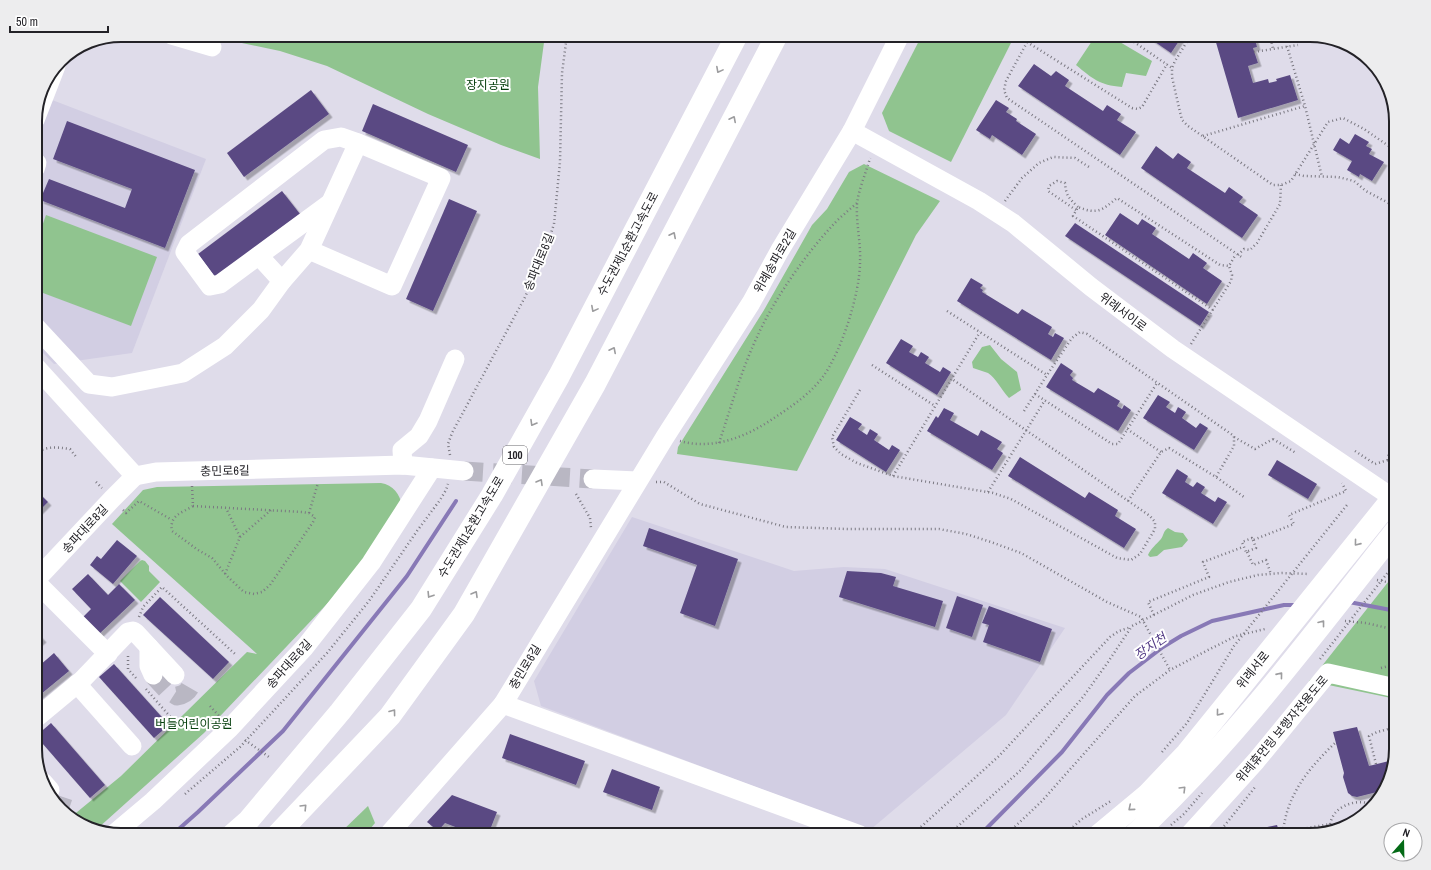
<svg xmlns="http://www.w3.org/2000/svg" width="1431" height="870" viewBox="0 0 1431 870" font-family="'Archivo Narrow','Noto Sans KR',sans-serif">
<defs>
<filter id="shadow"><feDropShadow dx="3.5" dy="3.5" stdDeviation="0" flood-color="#0004"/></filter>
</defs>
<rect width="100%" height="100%" fill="#dfdcea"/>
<g fill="#d2cee3">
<path d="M 47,98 L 206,159 L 132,353 L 54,364 L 35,345 L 35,130 Z"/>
<path d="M 632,517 L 794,571 L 844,567 L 885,569 L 1065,628 L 1006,715 L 870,830 L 541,706 L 534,681 Z"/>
</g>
<g fill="#90c48f">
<path d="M 204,35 L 545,35 L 538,87 L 540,159 L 501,145 L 428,114 L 327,66 L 280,51 Z"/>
<path d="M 922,35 L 1015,35 L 951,162 L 889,131 L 882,113 Z"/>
<path d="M 1096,35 L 1108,35 L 1152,61 L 1146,76 L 1126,73 L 1122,87 C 1099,85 1093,79 1076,65 Z"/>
<path d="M 864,164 L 940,201 L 916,235 L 797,471 L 677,454 L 678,447 L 764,310 L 812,225 L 827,209 L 849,172 Z"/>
<path d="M 46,215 L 157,257 L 131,326 L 35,290 L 35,246 Z"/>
<path d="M 990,345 L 1001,359 L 1017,372 L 1021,390 L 1009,398 C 1002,391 996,378 988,373 C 983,371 978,370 973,368 L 972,362 L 982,347 Z"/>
<path d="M 381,483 C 393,485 400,494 402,506 L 343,587 L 269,665 L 204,733 L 97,829 L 78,823 L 71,817 L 121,776 L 247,652 L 257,654 L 112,524 L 143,490 L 157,487 Z"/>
<path d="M 1168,528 L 1175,532 L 1183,533 L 1188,540 L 1182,547 L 1164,550 L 1157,556 L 1150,557 L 1148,555 C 1151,548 1156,545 1161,539 C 1164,535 1163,531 1168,528 Z"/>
<path d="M 142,560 L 145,561 L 149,566 L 149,571 L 160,582 L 141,602 L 120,581 L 140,561 Z"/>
<path d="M 1396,572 L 1396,699 L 1309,681 L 1314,676 Z"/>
<path d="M 368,806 L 375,823 L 365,835 L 338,835 Z"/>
</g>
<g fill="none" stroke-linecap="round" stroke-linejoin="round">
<g stroke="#8879b6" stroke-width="4">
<path d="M 1349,602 L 1396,611"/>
<path d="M 172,835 L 198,812 L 283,731 L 407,576 L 456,501"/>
<path d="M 980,835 L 1062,752 L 1107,695 L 1129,673 L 1163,647 L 1181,636 L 1212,621 L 1284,605 L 1296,605"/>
</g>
</g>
<g fill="#5a4a83" filter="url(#shadow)">
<path d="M 1145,35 L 1183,35 L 1171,53 Z"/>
<path d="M 1229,35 L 1245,35 L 1245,37 L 1254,35 L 1257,47 L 1253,48 L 1258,63 L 1248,66 L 1253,83 L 1268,79 L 1269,83 L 1277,81 L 1276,79 L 1290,75 L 1298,100 L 1238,118 L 1215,39 Z"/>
<path d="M 1034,64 L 1051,76 L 1056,71 L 1069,80 L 1065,86 L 1103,111 L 1107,105 L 1121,114 L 1117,120 L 1136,132 L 1120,155 L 1018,86 Z"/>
<path d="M 311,90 L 329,114 L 244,177 L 227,153 Z"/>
<path d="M 996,100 L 1009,108 L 1006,112 L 1017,119 L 1016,121 L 1036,134 L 1022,155 L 992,135 L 990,139 L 976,130 Z"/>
<path d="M 373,104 L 468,145 L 456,172 L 362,131 Z"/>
<path d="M 67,121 L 195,170 L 165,248 L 40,200 L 49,179 L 125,208 L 132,189 L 53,159 Z"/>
<path d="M 1355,134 L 1369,142 L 1366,146 L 1372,149 L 1369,154 L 1384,162 L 1372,181 L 1360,174 L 1359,177 L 1347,170 L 1352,161 L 1333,150 L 1340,138 L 1349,144 Z"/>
<path d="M 1156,146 L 1173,159 L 1178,153 L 1191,162 L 1187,168 L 1225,193 L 1229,187 L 1243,197 L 1239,202 L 1258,215 L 1242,238 L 1141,168 Z"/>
<path d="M 282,191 L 300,214 L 215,277 L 198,254 Z"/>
<path d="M 449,199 L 477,211 L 433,311 L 406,299 Z"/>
<path d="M 1120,213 L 1138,225 L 1142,219 L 1156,228 L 1152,234 L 1189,259 L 1193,253 L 1207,263 L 1203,268 L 1222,281 L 1207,304 L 1105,235 Z"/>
<path d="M 1075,223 L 1209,312 L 1200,326 L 1065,236 Z"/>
<path d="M 971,278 L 983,285 L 980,288 L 983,290 L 982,292 L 1018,314 L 1022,309 L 1052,327 L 1048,334 L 1053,337 L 1055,333 L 1064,338 L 1051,360 L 957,301 Z"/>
<path d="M 901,339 L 913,346 L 909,352 L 918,357 L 921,352 L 929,357 L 925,363 L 940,372 L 943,367 L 951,372 L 937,395 L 886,363 Z"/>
<path d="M 1061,363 L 1073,371 L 1070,375 L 1073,378 L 1072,380 L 1094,393 L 1098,388 L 1120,401 L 1117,406 L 1122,409 L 1124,405 L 1131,410 L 1118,431 L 1046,387 Z"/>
<path d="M 1158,395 L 1170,402 L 1166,407 L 1175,413 L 1178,407 L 1186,412 L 1182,418 L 1196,428 L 1200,423 L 1208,428 L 1194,450 L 1143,418 Z"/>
<path d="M 944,408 L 954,413 L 950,420 L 978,436 L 981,430 L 1002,442 L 997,449 L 1003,453 L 992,470 L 927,431 L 936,416 L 938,418 Z"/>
<path d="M 850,417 L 862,424 L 858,429 L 867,435 L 870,429 L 878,434 L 874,440 L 889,450 L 892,445 L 900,450 L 886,472 L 836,440 Z"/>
<path d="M 1020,457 L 1085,498 L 1089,492 L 1118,510 L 1115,516 L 1136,529 L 1124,548 L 1008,476 Z"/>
<path d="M 1277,460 L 1317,484 L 1308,499 L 1268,475 Z"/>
<path d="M 1177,469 L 1188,476 L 1185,482 L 1193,487 L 1197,482 L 1205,487 L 1201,493 L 1215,502 L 1218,497 L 1227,502 L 1213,524 L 1162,493 Z"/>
<path d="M 35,489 L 48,502 L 38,512 L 37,539 L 35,539 Z"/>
<path d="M 649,528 L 738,559 L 715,626 L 680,613 L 697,565 L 643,546 Z"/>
<path d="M 117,540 L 137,556 L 113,584 L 90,565 L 97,556 L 101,559 Z"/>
<path d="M 847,571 L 881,573 L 896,577 L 893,586 L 943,601 L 935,627 L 839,597 Z"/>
<path d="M 88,574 L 108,595 L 119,584 L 135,600 L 97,636 L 82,618 L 91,609 L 72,589 Z"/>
<path d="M 957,596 L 983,605 L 972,637 L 946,628 Z"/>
<path d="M 160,597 L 229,662 L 213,679 L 143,615 Z"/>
<path d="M 989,606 L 1052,629 L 1040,662 L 983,642 L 989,625 L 982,623 Z"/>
<path d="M 35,630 L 43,639 L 35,646 Z"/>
<path d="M 54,653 L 69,671 L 35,699 L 35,665 L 37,663 L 39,666 Z"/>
<path d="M 114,664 L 169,725 L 154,738 L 99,677 Z"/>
<path d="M 51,723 L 105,785 L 90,798 L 36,736 Z"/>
<path d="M 1357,727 L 1369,766 L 1393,760 L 1385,790 L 1357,797 L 1352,796 L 1348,793 L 1343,777 L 1344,773 L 1333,732 Z"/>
<path d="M 510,734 L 585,761 L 576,785 L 502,758 Z"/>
<path d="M 612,769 L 660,787 L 652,810 L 603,792 Z"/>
<path d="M 452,795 L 497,812 L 488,835 L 476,835 L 445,823 L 438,831 L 427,822 Z"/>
<path d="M 1277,825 L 1280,835 L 1254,835 L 1253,830 Z"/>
</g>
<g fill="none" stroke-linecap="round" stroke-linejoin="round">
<g stroke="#b9b7c3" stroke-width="19" stroke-dasharray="19 10" stroke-linecap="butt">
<path d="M 464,471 L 593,479"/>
<path d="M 153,675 L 166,689 L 177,696 C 187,694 189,690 193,681"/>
<path d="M 60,806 L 63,797"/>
</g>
<g stroke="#7b7982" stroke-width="2.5" stroke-dasharray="1 3" stroke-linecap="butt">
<path d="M 1031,35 L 1006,81 L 1004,90 L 1007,98 L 1243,258"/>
<path d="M 1124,35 L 1172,68"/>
<path d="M 1191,35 L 1175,61 L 1172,68 L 1172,77 L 1180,112 L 1182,120 L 1188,126 L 1273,185 L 1281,185 L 1291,181 L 1328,122 L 1343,118 L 1364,129 L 1396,151"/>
<path d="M 1270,35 L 1273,49"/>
<path d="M 1027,42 L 1132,108 L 1138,109 L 1142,107 L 1167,64"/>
<path d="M 1287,46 L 1305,106 L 1322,177"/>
<path d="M 1254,52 L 1298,45"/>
<path d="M 1203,136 L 1305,106"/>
<path d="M 1295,174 L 1304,176 L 1338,177 L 1354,181 L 1366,191 L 1396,207"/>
<path d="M 1005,201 L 1022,178 L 1039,163 L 1053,157 L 1075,158 L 1089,167"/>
<path d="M 1076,210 L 1048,191 L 1049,186 L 1057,181 L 1065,183 C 1066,196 1069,198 1078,207"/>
<path d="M 1238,255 L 1244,249 L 1250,250 L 1257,243 L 1280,204 L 1281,185"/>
<path d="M 1213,310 L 1073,216 L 1078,207 C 1098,215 1102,210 1117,198 L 1220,265 L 1229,266 L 1236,254"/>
<path d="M 947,311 L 1047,375"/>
<path d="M 1191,344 L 1231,281 L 1232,275 L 1229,266"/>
<path d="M 872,365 L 935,406"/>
<path d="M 860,390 L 832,437 L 834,447 L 841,454 L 857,463 L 893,476 L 993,493 L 1011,499 L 1117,558 L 1131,560 L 1140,554 L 1155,529 L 1155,522 L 1150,516 L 952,379"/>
<path d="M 1035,394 L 1112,444 L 1118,444 L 1157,383"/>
<path d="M 1024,411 L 1047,375 L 1072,338 L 1080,332 L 1087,334 L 1234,436 L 1234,446 L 1216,477"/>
<path d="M 1127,429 L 1161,452"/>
<path d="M 1234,437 L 1255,449 L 1273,439"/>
<path d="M 1273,439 L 1296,453"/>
<path d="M 680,441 C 711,450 744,438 771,420 C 789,408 808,396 822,378 C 841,353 860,294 860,262 C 861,243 856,224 857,205 C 857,194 867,170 870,158"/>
<path d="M 719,443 C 731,407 741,371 757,337 C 773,301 805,255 832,226 C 839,218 848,211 857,203"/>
<path d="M 1355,451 L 1375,464 L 1388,460"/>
<path d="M 35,453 C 48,446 56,447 70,449 L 77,458"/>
<path d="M 450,455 L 448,444 L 452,433 L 524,299 L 541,264 L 554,224 L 560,162 L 562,73 L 567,35"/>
<path d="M 1388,460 L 1388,456 L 1396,446"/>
<path d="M 1388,460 L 1396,467"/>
<path d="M 1389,460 L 1396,451"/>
<path d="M 893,476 L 980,332"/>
<path d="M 96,482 L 102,488"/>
<path d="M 656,482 L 664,482 L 700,504 L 786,527 L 847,529 L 939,529 L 966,534 L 991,542 L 1021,553 L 1107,602 L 1141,617 L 1170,670"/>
<path d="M 192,486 L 193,506"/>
<path d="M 988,492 L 1045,400"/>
<path d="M 576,494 L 590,518 L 591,528"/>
<path d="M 1128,501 L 1161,452 L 1169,448 L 1216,477 L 1244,497"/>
<path d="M 193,506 L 302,512 L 309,513 L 315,517 L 313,522 L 270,585 L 262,592 L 254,594 L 244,592 L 228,577 L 212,558 L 198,550 L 172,531 C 169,515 182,513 193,506 Z"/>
<path d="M 123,510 L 126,513 L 139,501 L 172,520"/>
<path d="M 309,513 L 318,483"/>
<path d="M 240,537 L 271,510"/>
<path d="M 1253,540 L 1256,548 L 1246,552 L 1242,542 L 1252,538 L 1253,540 L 1294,524 L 1289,515 L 1346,491 L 1342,483"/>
<path d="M 1247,552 L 1253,565 L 1266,560 L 1271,574"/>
<path d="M 225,574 L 240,537 L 226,508"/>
<path d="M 1377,580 L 1396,584"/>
<path d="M 1154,615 L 1148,602 L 1209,577 L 1203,562 L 1243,547"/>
<path d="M 139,617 L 143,607 L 162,587 L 235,654"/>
<path d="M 1345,621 L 1366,623 L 1396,630"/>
<path d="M 128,656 L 128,669 L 136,678"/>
<path d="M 1320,659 L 1396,562"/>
<path d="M 1381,668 L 1396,664"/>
<path d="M 146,689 L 173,720"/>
<path d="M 210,706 L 219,716"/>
<path d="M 245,740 L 269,757"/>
<path d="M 1162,752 L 1187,723 L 1234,646 L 1347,505"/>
<path d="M 1376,764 L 1369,736 L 1377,732 L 1396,727"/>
<path d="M 185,794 L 240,747 L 327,653 L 369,601 L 417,531 L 440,500 L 446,490 L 448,484"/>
<path d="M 1330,824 C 1331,820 1333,815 1336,812 C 1345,803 1361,799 1372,805"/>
<path d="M 1171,825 L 1184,814 L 1202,793"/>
<path d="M 1292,831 L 1293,835"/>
<path d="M 1283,832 C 1287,794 1309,768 1336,742"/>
<path d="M 1279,833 L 1330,824 L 1344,826"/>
<path d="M 912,835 L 999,756 L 1110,637 L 1119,631 L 1131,627"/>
<path d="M 948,835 L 1021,770 L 1083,697 L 1108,662 L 1132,626 L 1193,595 L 1229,582 L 1258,575 L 1282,573 L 1309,574"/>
<path d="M 1006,835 L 1042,801 L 1135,696 L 1170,670 L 1210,649 L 1236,636 L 1265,629"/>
<path d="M 1064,835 L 1082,819 L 1111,801"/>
<path d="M 1216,835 L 1225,825 L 1256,786"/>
</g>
<g stroke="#fff" stroke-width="19">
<path d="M 171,35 L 212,47"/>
<path d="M 35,120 L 56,66"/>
<path d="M 852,131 L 979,201 L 1013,223 L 1091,287 L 1173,349 L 1396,500"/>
<path d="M 35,169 L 37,163"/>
<path d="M 329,204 L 220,284 L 210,286 L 185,252 L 189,244 L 324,140 L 341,137 L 358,143"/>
<path d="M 259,256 L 282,281"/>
<path d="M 35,326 L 89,384 L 112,387 L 183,373 L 225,346 L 261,310 L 282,281 L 309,250 L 358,143 L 441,178 L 392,286 L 309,250"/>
<path d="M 35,366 L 135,476"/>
<path d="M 403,465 L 402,450 L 419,436 L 428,421 L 455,359"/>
<path d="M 135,476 L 156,472 L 403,465 L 464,471"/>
<path d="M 593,479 L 637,481"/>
<path d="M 35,581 L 112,499 L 135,476"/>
<path d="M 35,581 L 108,654"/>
<path d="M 149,647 L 149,666 L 153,675"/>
<path d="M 77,684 L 132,746"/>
<path d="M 503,704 L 860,835"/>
<path d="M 35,719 L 82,680 L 128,632 L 133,631 L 136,633 L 175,675"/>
<path d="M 43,782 L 50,790"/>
<path d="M 115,833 L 153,801 L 230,728 L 305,647 L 371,563 L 432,468"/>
<path d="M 388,835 L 503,704 L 665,437 L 751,303 L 780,250 L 852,131 L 900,35"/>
<path d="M 1189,835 L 1256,761 L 1328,673 L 1396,688"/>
</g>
<g stroke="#fff" stroke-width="22">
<path d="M 1099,835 L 1147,795 L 1187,753 L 1396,494"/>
<path d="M 1134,835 C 1233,743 1313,635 1396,530"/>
</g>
<g stroke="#fff" stroke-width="22">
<path d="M 232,835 L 248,821 L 340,712 L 421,609 L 492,495 L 559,376 L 737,35"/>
<path d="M 277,835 L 390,716 L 464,614 L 595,384 L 777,35"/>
</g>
</g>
<defs><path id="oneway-chevron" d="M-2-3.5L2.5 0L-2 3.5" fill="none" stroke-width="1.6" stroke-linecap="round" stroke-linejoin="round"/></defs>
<g stroke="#9c9c9e">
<use href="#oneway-chevron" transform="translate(719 70) rotate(118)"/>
<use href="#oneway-chevron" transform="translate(733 119) rotate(-63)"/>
<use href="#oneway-chevron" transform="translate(673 235) rotate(-63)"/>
<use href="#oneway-chevron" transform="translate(594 309) rotate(118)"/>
<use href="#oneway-chevron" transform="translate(613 350) rotate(-63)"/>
<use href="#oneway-chevron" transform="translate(533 423) rotate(120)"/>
<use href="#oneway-chevron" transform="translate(540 482) rotate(-60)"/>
<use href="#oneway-chevron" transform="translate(1357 543) rotate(129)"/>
<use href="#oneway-chevron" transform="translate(475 594) rotate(-60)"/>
<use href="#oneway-chevron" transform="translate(430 595) rotate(122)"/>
<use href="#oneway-chevron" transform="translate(1322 623) rotate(-52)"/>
<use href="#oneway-chevron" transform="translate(1280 675) rotate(-51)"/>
<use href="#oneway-chevron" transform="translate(393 712) rotate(-53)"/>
<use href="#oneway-chevron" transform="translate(1219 713) rotate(129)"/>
<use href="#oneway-chevron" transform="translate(1183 789) rotate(-45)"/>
<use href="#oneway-chevron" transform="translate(304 807) rotate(-46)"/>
<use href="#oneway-chevron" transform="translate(1131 808) rotate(140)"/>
</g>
<g text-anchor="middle" stroke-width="4" stroke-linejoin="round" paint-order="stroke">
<rect fill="#fff" stroke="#656468" stroke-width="1" x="503" y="446" width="24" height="18" rx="3"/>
<g font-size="11" font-weight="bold" fill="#232227">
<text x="515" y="459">100</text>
</g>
<g font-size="12" fill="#07400e" stroke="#fff">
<text x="488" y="89">장지공원</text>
<text x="194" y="728">버들어린이공원</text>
</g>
<g font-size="12" fill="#232227" stroke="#fff">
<text transform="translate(628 244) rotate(-62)" y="4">수도권제1순환고속도로</text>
<text transform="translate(775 261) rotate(-60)" y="4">위례송파로2길</text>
<text transform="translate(539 262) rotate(-68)" y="4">송파대로6길</text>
<text transform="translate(1123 312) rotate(37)" y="4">위례서이로</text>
<text transform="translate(225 471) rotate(-1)" y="4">충민로6길</text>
<text transform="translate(471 527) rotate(-59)" y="4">수도권제1순환고속도로</text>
<text transform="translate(85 529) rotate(-47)" y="4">송파대로8길</text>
<text transform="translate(289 664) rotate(-48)" y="4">송파대로6길</text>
<text transform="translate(525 667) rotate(-59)" y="4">충민로6길</text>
<text transform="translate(1253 670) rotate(-51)" y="4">위례서로</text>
<text transform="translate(1282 729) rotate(-50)" y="4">위례휴먼링 보행자전용도로</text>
</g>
<g font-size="13" font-style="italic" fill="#523a85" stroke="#fff">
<text transform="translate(1150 646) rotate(-35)" y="5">장지천</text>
</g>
</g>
<path d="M0 0H1431V870H0ZM121 42H1310A79 79 0 0 1 1389 121V749A79 79 0 0 1 1310 828H121A79 79 0 0 1 42 749V121A79 79 0 0 1 121 42Z" fill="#ededee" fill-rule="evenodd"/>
<path fill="none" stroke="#232227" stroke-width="2" d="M121 42H1310A79 79 0 0 1 1389 121V749A79 79 0 0 1 1310 828H121A79 79 0 0 1 42 749V121A79 79 0 0 1 121 42Z"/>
<g transform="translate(1403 842) rotate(20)"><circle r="19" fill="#ffffff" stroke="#a7a7a9"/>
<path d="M0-3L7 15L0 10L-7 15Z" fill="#046a16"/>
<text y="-6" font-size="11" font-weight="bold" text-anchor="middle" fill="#232227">N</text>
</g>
<path d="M10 26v6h98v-6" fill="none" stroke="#232227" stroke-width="2"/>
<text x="16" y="26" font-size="12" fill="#232227" stroke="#ffffff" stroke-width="3" paint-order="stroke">50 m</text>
</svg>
